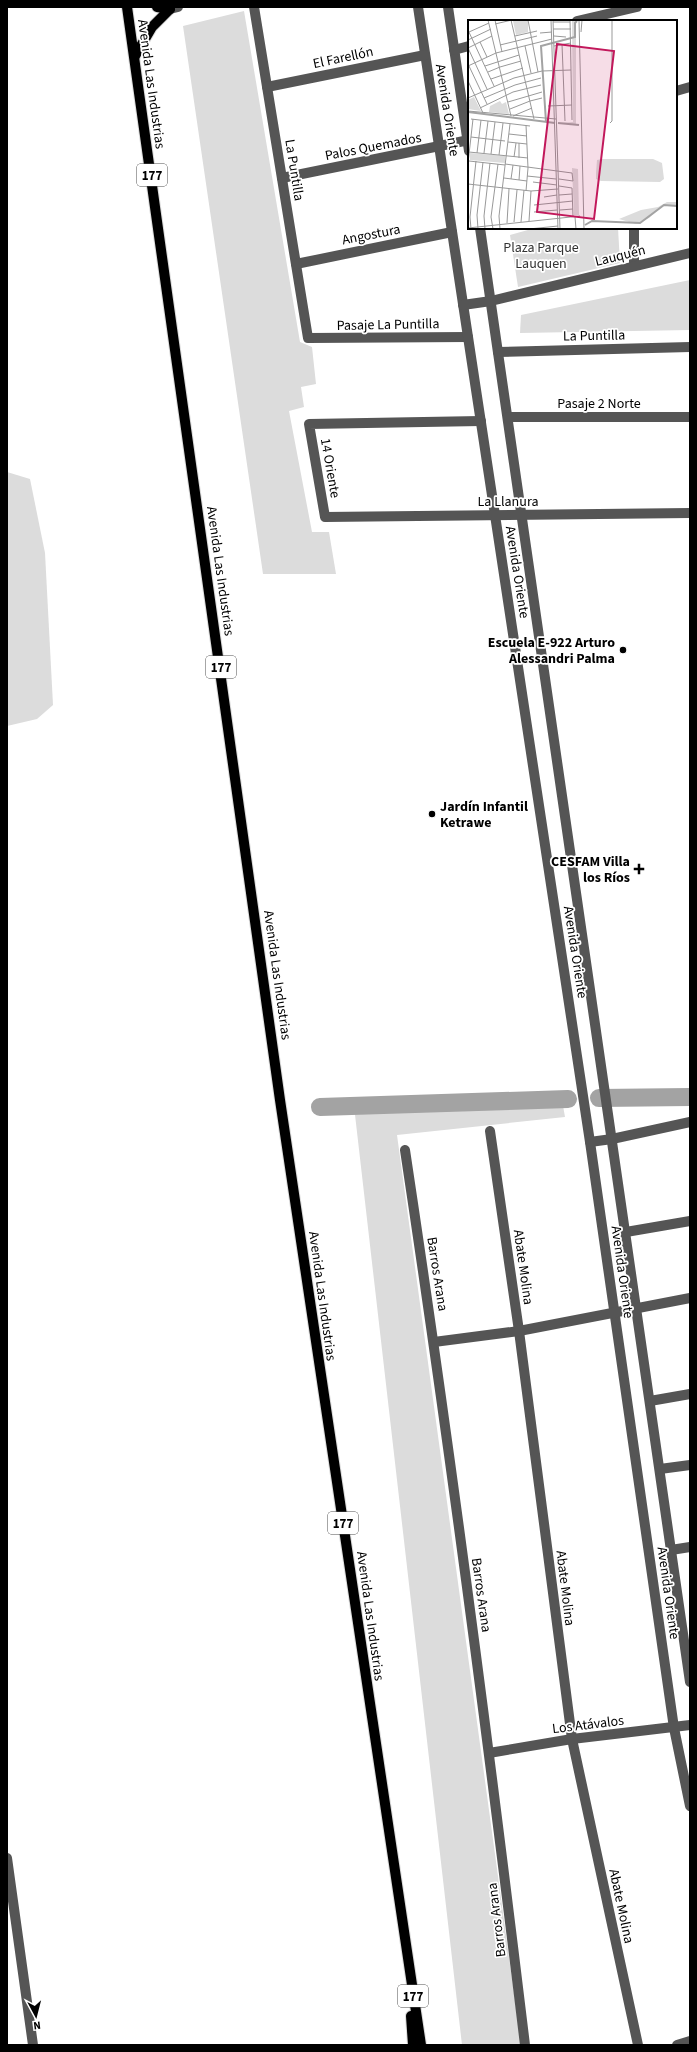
<svg xmlns="http://www.w3.org/2000/svg" width="697" height="2052" viewBox="0 0 697 2052" font-family="'Source Sans 3',sans-serif">
<rect width="100%" height="100%" fill="#fff"/>
<g fill="#dcdcdc">
<path d="M 244,11 L 300,342 L 312,347 L 316,384 L 301,387 L 304,407 L 289,411 L 312,532 L 329,532 L 336,574 L 263,574 L 183,26 Z"/>
<path d="M 535,228 L 618,228 L 620,263 L 518,287 L 510,235 Z"/>
<path d="M 690,280 L 690,330 L 520,333 L 521,315 Z"/>
<path d="M 7,472 L 30,479 L 45,553 L 53,705 L 37,719 L 7,726 Z"/>
<path d="M 562,1100 L 565,1117 L 397,1135 L 521,2045 L 462,2045 L 354,1106 Z"/>
</g>
<g fill="none" stroke-linecap="round" stroke-linejoin="round">
<g stroke="#a3a3a3" stroke-width="18">
<path d="M 599,1098 L 690,1097"/>
<path d="M 320,1107 L 568,1099"/>
</g>
<g stroke="#dbdbdb" stroke-width="12">
<g id="major">
<path d="M 127,7 L 280,1100 L 421,2045"/>
<path d="M 157,7 L 170,9"/>
<path d="M 135,56 L 152,27 L 170,9"/>
<path d="M 411,2016 L 413,2045"/>
</g>
</g>
<g stroke="#555" stroke-width="10">
<path d="M 254,7 L 308,338 L 468,337"/>
<path d="M 418,7 L 590,1142 L 674,1728 L 690,1806"/>
<path d="M 448,7 L 469,151"/>
<path d="M 170,9 L 178,7"/>
<path d="M 577,21 L 637,7"/>
<path d="M 454,50 L 469,46"/>
<path d="M 267,87 L 425,55"/>
<path d="M 676,91 L 690,87"/>
<path d="M 282,178 L 469,140"/>
<path d="M 480,228 L 690,1682"/>
<path d="M 634,228 L 634,266"/>
<path d="M 296,264 L 452,232"/>
<path d="M 463,305 L 491,301 L 690,253"/>
<path d="M 498,352 L 690,347"/>
<path d="M 508,417 L 690,417"/>
<path d="M 481,421 L 309,424 L 325,517 L 690,513"/>
<path d="M 490,1131 L 519,1331 L 572,1739 L 638,2045"/>
<path d="M 590,1142 L 612,1139 L 690,1122"/>
<path d="M 405,1150 C 450,1448 489,1746 525,2045"/>
<path d="M 626,1232 L 690,1221"/>
<path d="M 434,1342 L 519,1331 L 690,1298"/>
<path d="M 650,1401 L 690,1394"/>
<path d="M 660,1469 L 690,1465"/>
<path d="M 671,1550 L 690,1547"/>
<path d="M 489,1753 L 572,1739 L 690,1725"/>
<path d="M 7,1858 L 33,2045"/>
<path d="M 677,2045 L 690,2041"/>
</g>
<use href="#major" stroke="#000" stroke-width="10"/>
</g>
<g fill="#000" stroke="#fff" stroke-width="1.5">
<circle cx="623" cy="650" r="4"/>
<circle cx="432" cy="814" r="4"/>
<path d="M637 863h4v4h4v4h-4v4h-4v-4h-4v-4h4z"/>
</g>
<g text-anchor="middle" stroke-width="3.5" stroke-linejoin="round" paint-order="stroke">
<g fill="#fff" stroke="#4c4c4c" stroke-width="1">
<rect x="137" y="164" width="30" height="22" rx="3"/>
<rect x="206" y="656" width="30" height="22" rx="3"/>
<rect x="328" y="1512" width="30" height="22" rx="3"/>
<rect x="398" y="1985" width="30" height="22" rx="3"/>
</g>
<g font-size="13" font-weight="bold" fill="#000">
<text x="152" y="180">177</text>
<text x="221" y="672">177</text>
<text x="343" y="1528">177</text>
<text x="413" y="2001">177</text>
</g>
<g font-size="14" fill="#000" stroke="#fff">
<text transform="translate(343 57) rotate(-12)" y="5">El Farellón</text>
<text transform="translate(152 84) rotate(82)" y="5">Avenida Las Industrias</text>
<text transform="translate(448 110) rotate(81)" y="5">Avenida Oriente</text>
<text transform="translate(373 146) rotate(-11)" y="5">Palos Quemados</text>
<text transform="translate(295 170) rotate(81)" y="5">La Puntilla</text>
<text transform="translate(371 234) rotate(-11)" y="5">Angostura</text>
<text transform="translate(620 255) rotate(-14)" y="5">Lauquén</text>
<text transform="translate(388 324) rotate(-1)" y="5">Pasaje La Puntilla</text>
<text transform="translate(594 335) rotate(-1)" y="5">La Puntilla</text>
<text x="599" y="408">Pasaje 2 Norte</text>
<text transform="translate(331 468) rotate(80)" y="5">14 Oriente</text>
<text x="508" y="506">La Llanura</text>
<text transform="translate(221 571) rotate(82)" y="5">Avenida Las Industrias</text>
<text transform="translate(518 572) rotate(81)" y="5">Avenida Oriente</text>
<text transform="translate(576 952) rotate(81)" y="5">Avenida Oriente</text>
<text transform="translate(278 975) rotate(82)" y="5">Avenida Las Industrias</text>
<text transform="translate(524 1267) rotate(82)" y="5">Abate Molina</text>
<text transform="translate(623 1272) rotate(82)" y="5">Avenida Oriente</text>
<text transform="translate(438 1274) rotate(81)" y="5">Barros Arana</text>
<text transform="translate(323 1296) rotate(82)" y="5">Avenida Las Industrias</text>
<text transform="translate(566 1588) rotate(83)" y="5">Abate Molina</text>
<text transform="translate(669 1593) rotate(82)" y="5">Avenida Oriente</text>
<text transform="translate(482 1595) rotate(82)" y="5">Barros Arana</text>
<text transform="translate(371 1616) rotate(82)" y="5">Avenida Las Industrias</text>
<text transform="translate(588 1724) rotate(-7)" y="5">Los Atávalos</text>
<text transform="translate(622 1906) rotate(78)" y="5">Abate Molina</text>
<text transform="translate(496 1920) rotate(-97)" y="5">Barros Arana</text>
</g>
<g font-size="14" fill="#333" stroke="#fff">
<text x="541" y="252">Plaza Parque<tspan x="541" dy="16">Lauquen</tspan></text>
</g>
<g font-size="14" font-weight="bold" fill="#000" stroke="#fff" text-anchor="end">
<text x="615" y="647">Escuela E-922 Arturo<tspan x="615" dy="16">Alessandri Palma</tspan></text>
<text x="440" y="811" text-anchor="start">Jardín Infantil<tspan x="440" dy="16">Ketrawe</tspan></text>
<text x="630" y="866">CESFAM Villa<tspan x="630" dy="16">los Ríos</tspan></text>
</g>
</g>
<g transform="translate(468 20)">
<rect width="209" height="209" fill="#fff"/>
<path d="M 60,0 L 60,12 L 48,15 L 45,1 ZM 104,0 L 108,0 L 108,105 L 91,103 L 105,102 ZM 6,77 L 13,91 L 0,89 L 0,80 ZM 32,81 L 34,84 L 38,82 L 41,94 L 21,92 L 22,86 ZM 2,133 L 37,136 L 37,143 L 2,140 ZM 134,139 L 185,139 L 194,143 L 196,159 L 192,162 L 133,161 L 128,159 L 128,153 L 129,140 ZM 104,148 L 110,149 L 111,195 L 106,195 ZM 199,182 L 209,182 L 209,186 L 196,185 L 181,198 L 168,204 L 151,199 L 173,190 L 190,187 Z" fill="#dcdcdc"/>
<path fill="none" stroke="#a3a3a3" stroke-width="2" d="M 0,92 L 87,103M 78,102 L 73,26 L 107,17 L 107,3 L 109,1M 90,103 L 111,105M 117,205 L 124,201 L 172,203 L 196,185 L 209,186"/>
<path fill="none" stroke="#999" stroke-width="1" d="M 20,0 L 43,96M 27,0 L 34,32M 43,0 L 66,99M 60,0 L 70,52M 83,0 L 90,209M 85,0 L 92,209M 102,0 L 104,100M 111,0 L 116,209M 85,2 L 102,2M 27,4 L 44,0M 85,9 L 103,9M 0,10 L 26,66M 1,12 L 21,3M 113,12 L 114,0M 72,13 L 84,12M 47,16 L 69,11M 86,16 L 98,17M 0,20 L 23,9M 12,22 L 19,37M 94,24 L 97,101M 32,25 L 69,16M 57,26 L 63,53M 86,26 L 103,23M 0,28 L 24,16M 0,28 L 7,43M 7,43 L 19,69M 0,46 L 28,33 L 84,19M 1,46 L 19,84M 17,46 L 51,35M 32,47 L 53,41M 20,52 L 32,47M 23,59 L 55,48M 0,61 L 15,93M 0,78 L 46,58 L 74,51 L 103,50M 16,78 L 47,65 L 73,58M 62,81 L 74,78M 40,82 L 74,72M 80,86 L 104,85M 12,88 L 45,72 L 73,65M 42,89 L 62,81M 0,91 L 88,99M 45,96 L 64,88M 3,99 L 62,106M 142,103 L 144,101 L 144,0M 41,114 L 59,116M 3,117 L 37,121M 40,122 L 59,124M 51,123 L 51,138M 1,132 L 60,138M 9,133 L 13,100M 16,133 L 20,101M 23,134 L 27,102M 31,135 L 35,103M 46,137 L 48,123M 1,141 L 37,145M 0,143 L 5,99M 37,144 L 104,153 L 105,161 L 91,159M 59,156 L 88,159M 36,158 L 59,161M 43,159 L 45,145M 51,160 L 52,146M 65,162 L 89,165M 0,164 L 63,171 L 90,169M 91,166 L 104,168 L 105,197M 58,171 L 60,148 L 58,105M 91,175 L 104,174M 76,177 L 89,175M 66,185 L 105,181M 92,190 L 105,189M 66,192 L 89,190M 107,197 L 108,209M 61,201 L 63,171M 46,202 L 49,170M 53,202 L 56,170M 39,203 L 41,169M 0,208 L 112,196M 3,209 L 2,197 L 8,141M 10,209 L 9,195 L 15,142M 17,209 L 16,196 L 22,143M 25,209 L 23,197 L 30,144M 32,209 L 31,196 L 42,104M 61,209 L 90,206"/>
<path fill="#c2185b" fill-opacity="0.15" stroke="#c2185b" stroke-width="2" d="M 89,24 L 146,31 L 126,199 L 69,192 Z"/>
<rect width="209" height="209" fill="none" stroke="#000" stroke-width="2"/>
</g>
<rect width="697" height="2052" fill="none" stroke="#000000" stroke-width="16"/>
<g transform="translate(36 2016) rotate(173)" stroke="#ffffff" stroke-width="3" paint-order="stroke">
<path d="M0-3L7 15L0 10L-7 15Z" fill="#000000"/>
<text y="-6" font-size="11" font-weight="bold" text-anchor="middle" fill="#000000">N</text>
</g>
</svg>
